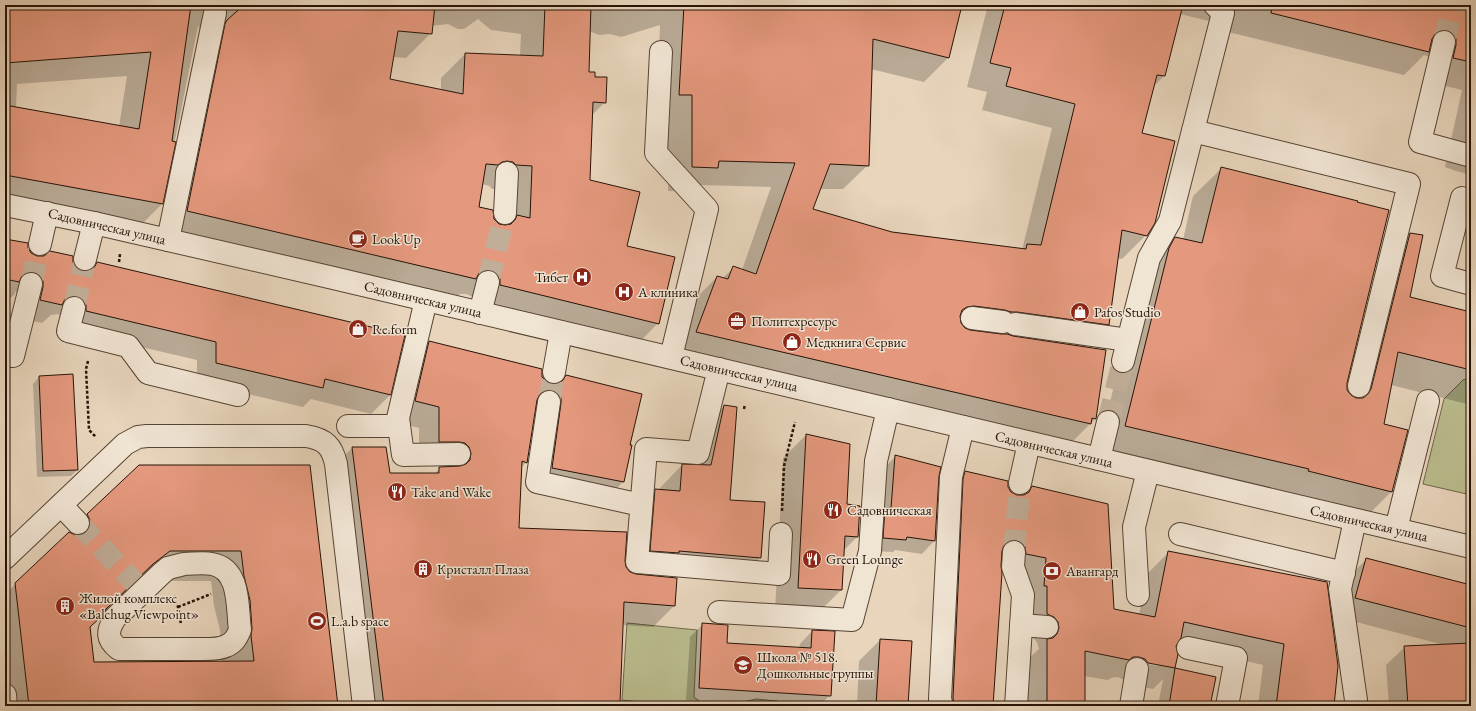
<svg xmlns="http://www.w3.org/2000/svg" width="1476" height="711" viewBox="0 0 1476 711" font-family="'EB Garamond',serif">
<rect width="100%" height="100%" fill="#e8d5bc"/>
<filter id="stains"><feTurbulence type="fractalNoise" baseFrequency=".005" numOctaves="4"/><feColorMatrix values="0 0 0 0 .2 0 0 0 0 .09 0 0 0 0 .02 0 0 0 .5 -.17"/></filter>
<radialGradient id="worn" r=".72"><stop offset=".6" stop-color="#630" stop-opacity="0"/><stop offset="1" stop-color="#630" stop-opacity=".3"/></radialGradient>
<g fill="#babc8d" stroke="#70684a">
<path d="M 1471,378 L 1471,495 L 1423,484 L 1444,399 L 1463,380 Z"/>
<path d="M 627,623 L 697,630 L 694,697 L 706,706 L 648,706 L 648,703 L 622,700 Z"/>
<path d="M 756,699 L 777,701 L 785,706 L 713,706 L 727,706 Z"/>
</g>
<g fill="#0003" fill-rule="evenodd">
<path d="M 5,5 L 961,5 L 948,58 L 924,82 L 871,69 L 868,165 L 843,189 L 819,189 L 811,210 L 892,233 L 1022,250 L 1052,128 L 982,110 L 987,92 L 967,87 L 988,5 L 1471,5 L 1471,175 L 1456,171 L 1445,167 L 1462,90 L 1429,82 L 1432,63 L 1429,57 L 1424,55 L 1404,75 L 1216,29 L 1217,23 L 1180,14 L 1164,76 L 1153,87 L 1141,134 L 1146,235 L 1122,259 L 1117,258 L 1108,324 L 1085,348 L 1095,419 L 1066,448 L 673,356 L 693,301 L 717,277 L 722,279 L 734,267 L 742,270 L 771,187 L 700,185 L 693,192 L 668,191 L 668,118 L 656,118 L 660,25 L 621,37 L 610,34 L 599,35 L 589,31 L 588,73 L 594,78 L 605,102 L 592,115 L 589,181 L 626,246 L 658,323 L 634,348 L 476,309 L 473,297 L 466,294 L 460,294 L 451,303 L 163,235 L 203,33 L 198,26 L 162,204 L 138,228 L 5,203 ZM 478,19 L 491,30 L 521,34 L 520,56 L 465,54 L 441,78 L 441,91 L 389,80 L 393,57 L 406,58 L 431,33 L 431,26 L 448,24 L 458,29 L 464,29 ZM 127,76 L 119,127 L 16,108 L 17,84 ZM 482,184 L 489,186 L 492,189 L 508,189 L 507,226 L 498,225 L 478,208 Z"/>
<path d="M 1222,168 L 1346,383 L 1346,390 L 1349,395 L 1382,262 L 1410,234 L 1409,298 L 1471,313 L 1471,405 L 1391,385 L 1382,424 L 1407,430 L 1391,492 L 1363,520 L 1097,454 L 1141,278 L 1147,266 L 1176,238 L 1183,240 L 1193,196 Z"/>
<path d="M 5,241 L 27,248 L 31,254 L 37,257 L 72,262 L 75,268 L 82,272 L 89,272 L 97,263 L 404,336 L 390,395 L 371,414 L 311,399 L 303,407 L 197,382 L 197,360 L 68,330 L 64,318 L 58,314 L 51,315 L 42,323 L 22,319 L 21,294 L 15,291 L 15,294 L 5,303 Z"/>
<path d="M 429,343 L 541,377 L 545,382 L 551,385 L 558,385 L 566,376 L 629,445 L 631,446 L 623,482 L 602,503 L 531,488 L 540,419 L 534,412 L 526,462 L 521,468 L 518,529 L 625,567 L 629,572 L 633,512 L 656,490 L 659,490 L 660,488 L 682,465 L 694,466 L 702,428 L 724,406 L 729,501 L 760,558 L 737,580 L 657,573 L 656,575 L 630,573 L 674,606 L 653,627 L 622,625 L 619,706 L 361,706 L 331,469 L 352,448 L 385,448 L 389,474 L 434,474 L 440,468 L 448,468 L 444,464 L 419,462 L 419,428 L 395,422 L 408,364 Z"/>
<path d="M 39,377 L 77,470 L 71,476 L 37,477 L 33,384 Z"/>
<path d="M 806,435 L 846,505 L 857,537 L 843,551 L 841,590 L 818,613 L 775,611 L 783,458 Z"/>
<path d="M 896,456 L 934,541 L 922,554 L 895,550 L 893,552 L 871,551 L 883,469 Z"/>
<path d="M 309,466 L 337,706 L 5,706 L 5,594 L 88,515 ZM 139,581 L 211,581 L 214,606 L 220,630 L 222,662 L 93,663 L 89,627 L 129,588 Z"/>
<path d="M 966,472 L 1007,487 L 1011,493 L 1017,496 L 1024,496 L 1032,487 L 1113,610 L 1139,615 L 1148,573 L 1169,552 L 1326,583 L 1333,706 L 1258,706 L 1263,665 L 1175,645 L 1177,654 L 1174,669 L 1215,678 L 1209,706 L 1158,706 L 1163,679 L 1153,689 L 1127,684 L 1124,680 L 1118,677 L 1111,678 L 1108,680 L 1084,676 L 1084,706 L 1026,706 L 1026,661 L 1039,649 L 1037,642 L 1033,638 L 1026,635 L 1004,567 L 1000,562 L 992,706 L 933,706 L 945,493 ZM 1143,661 L 1157,664 L 1157,666 L 1143,663 Z"/>
<path d="M 1366,560 L 1471,592 L 1471,706 L 1389,706 L 1386,665 L 1405,647 L 1444,645 L 1337,617 L 1347,578 Z"/>
<path d="M 703,624 L 726,644 L 799,648 L 800,644 L 812,631 L 830,695 L 819,706 L 783,706 L 686,700 L 690,637 Z"/>
<path d="M 880,640 L 907,706 L 857,706 L 859,661 Z"/>
</g>
<g fill="#e4987d" stroke="#261307" fill-rule="evenodd">
<path d="M 5,5 L 191,5 L 172,141 L 176,142 L 163,204 L 5,175 L 5,105 L 139,129 L 151,52 L 5,63 Z"/>
<path d="M 244,5 L 435,5 L 432,34 L 398,31 L 390,79 L 463,94 L 465,53 L 543,56 L 545,5 L 591,5 L 589,72 L 595,72 L 595,77 L 607,77 L 606,103 L 593,102 L 590,180 L 640,192 L 627,246 L 675,257 L 659,324 L 500,285 L 500,279 L 497,273 L 491,270 L 485,270 L 479,273 L 476,279 L 187,211 L 225,24 L 227,20 ZM 507,161 L 513,162 L 516,165 L 532,166 L 530,218 L 517,215 L 515,220 L 511,224 L 505,225 L 499,224 L 494,219 L 493,210 L 479,207 L 486,164 L 498,165 L 502,162 Z"/>
<path d="M 684,5 L 962,5 L 949,58 L 873,39 L 869,166 L 830,164 L 813,209 L 892,232 L 1026,249 L 1027,244 L 1041,245 L 1075,104 L 1006,86 L 1011,68 L 990,63 L 1005,5 L 1183,5 L 1165,76 L 1157,75 L 1142,133 L 1175,141 L 1155,223 L 1147,236 L 1122,230 L 1109,325 L 1017,312 L 1011,312 L 1005,310 L 974,306 L 967,307 L 962,310 L 960,316 L 961,323 L 965,328 L 970,330 L 1001,334 L 1007,334 L 1013,336 L 1106,350 L 1096,419 L 1092,418 L 1091,424 L 696,332 L 717,276 L 728,279 L 733,266 L 756,274 L 795,163 L 719,161 L 718,168 L 692,167 L 692,95 L 679,95 Z"/>
<path d="M 1272,5 L 1471,5 L 1471,62 L 1453,58 L 1456,45 L 1456,39 L 1453,33 L 1447,30 L 1440,30 L 1435,34 L 1432,39 L 1429,52 L 1271,13 Z"/>
<path d="M 1221,167 L 1358,201 L 1357,202 L 1389,210 L 1347,383 L 1347,390 L 1351,395 L 1356,398 L 1363,398 L 1368,394 L 1371,389 L 1410,233 L 1423,235 L 1410,297 L 1471,312 L 1471,370 L 1398,352 L 1384,424 L 1408,430 L 1392,492 L 1308,471 L 1309,469 L 1125,426 L 1169,248 L 1175,237 L 1202,243 Z"/>
<path d="M 5,239 L 28,243 L 28,248 L 31,253 L 37,256 L 44,256 L 50,251 L 73,256 L 73,262 L 76,268 L 82,271 L 88,271 L 94,268 L 97,262 L 405,335 L 391,395 L 325,379 L 323,388 L 216,363 L 216,342 L 86,311 L 86,305 L 83,299 L 77,296 L 71,296 L 65,299 L 62,305 L 40,300 L 43,287 L 43,281 L 39,275 L 34,272 L 27,272 L 22,276 L 19,282 L 5,279 Z"/>
<path d="M 429,341 L 542,369 L 542,377 L 546,381 L 551,384 L 559,384 L 563,380 L 566,375 L 642,394 L 630,445 L 632,445 L 624,482 L 552,468 L 561,403 L 561,398 L 557,392 L 551,390 L 544,391 L 540,394 L 537,400 L 527,463 L 522,461 L 519,528 L 627,532 L 625,561 L 626,567 L 630,572 L 636,574 L 677,578 L 675,606 L 624,602 L 620,703 L 607,702 L 607,706 L 384,706 L 352,447 L 386,447 L 390,473 L 439,473 L 439,467 L 460,466 L 466,464 L 470,460 L 471,453 L 469,447 L 465,443 L 459,442 L 439,442 L 439,407 L 415,401 Z"/>
<path d="M 73,374 L 78,470 L 43,471 L 39,376 Z"/>
<path d="M 724,405 L 737,407 L 730,500 L 765,502 L 761,558 L 679,551 L 679,553 L 650,551 L 655,489 L 680,491 L 682,464 L 711,465 Z"/>
<path d="M 806,434 L 850,444 L 847,504 L 860,506 L 858,537 L 845,536 L 842,590 L 798,588 Z"/>
<path d="M 895,455 L 941,467 L 939,476 L 935,541 L 907,537 L 906,540 L 883,538 L 885,508 L 891,508 Z"/>
<path d="M 139,465 L 310,465 L 338,706 L 29,706 L 15,583 L 69,532 L 75,535 L 80,535 L 86,532 L 90,526 L 90,520 L 87,514 ZM 170,551 L 241,551 L 244,576 L 250,600 L 252,629 L 251,636 L 254,661 L 94,662 L 90,627 L 102,616 L 106,609 L 153,564 Z"/>
<path d="M 965,471 L 1008,481 L 1008,487 L 1011,492 L 1017,495 L 1024,495 L 1029,492 L 1032,486 L 1108,504 L 1114,609 L 1155,617 L 1168,551 L 1327,582 L 1338,666 L 1334,706 L 1276,706 L 1284,644 L 1184,622 L 1181,638 L 1176,646 L 1178,654 L 1175,668 L 1148,663 L 1145,659 L 1139,657 L 1133,657 L 1129,660 L 1085,651 L 1085,706 L 1063,706 L 1063,704 L 1047,704 L 1047,639 L 1053,638 L 1057,634 L 1059,628 L 1058,622 L 1054,617 L 1047,614 L 1047,586 L 1044,586 L 1046,558 L 1026,554 L 1025,546 L 1021,541 L 1014,540 L 1009,541 L 1004,545 L 1002,551 L 1001,566 L 1002,573 L 993,706 L 954,706 L 953,698 L 963,479 Z"/>
<path d="M 1366,558 L 1471,585 L 1471,628 L 1355,598 Z"/>
<path d="M 702,623 L 728,625 L 727,643 L 811,648 L 812,630 L 835,631 L 831,696 L 699,688 Z"/>
<path d="M 880,639 L 912,641 L 908,706 L 876,706 Z"/>
<path d="M 1471,643 L 1471,706 L 1408,706 L 1404,646 Z"/>
<path d="M 1175,668 L 1216,677 L 1210,706 L 1169,706 Z"/>
</g>
<g fill="none" stroke-linecap="round" stroke-linejoin="round">
<g stroke="#c1ae98" stroke-width="22" stroke-dasharray="22 11" stroke-linecap="butt">
<path d="M 1444,42 L 1453,5"/>
<path d="M 488,282 L 505,213"/>
<path d="M 31,284 L 40,244"/>
<path d="M 74,308 L 85,259"/>
<path d="M 549,402 L 554,372"/>
<path d="M 1108,422 L 1123,361"/>
<path d="M 78,523 L 136,584"/>
<path d="M 1014,552 L 1020,483"/>
</g>
<g stroke="#564434" stroke-width="24">
<g id="minor">
<path d="M 1444,42 L 1420,142 L 1471,156"/>
<path d="M 661,52 L 656,153 L 707,209 L 671,357"/>
<path d="M 1193,131 L 1409,184 L 1359,386"/>
<path d="M 1462,198 L 1442,276 L 1471,284"/>
<path d="M 5,205 L 94,223 L 329,277 L 1471,547"/>
<path d="M 505,213 L 507,173"/>
<path d="M 168,240 L 215,13"/>
<path d="M 40,244 L 47,213"/>
<path d="M 85,259 L 94,223"/>
<path d="M 426,300 L 398,418 L 403,455 L 459,454"/>
<path d="M 74,308 L 68,331 L 128,346 L 148,373 L 238,395"/>
<path d="M 480,313 L 488,282"/>
<path d="M 972,318 L 1003,322"/>
<path d="M 1015,324 L 1128,340"/>
<path d="M 13,356 L 31,284"/>
<path d="M 1123,361 L 1149,258 L 1170,221 L 1223,13 L 1215,5"/>
<path d="M 719,369 L 698,453 L 646,449 L 637,562 L 779,574 L 781,534"/>
<path d="M 554,372 L 561,332"/>
<path d="M 549,402 L 537,482 L 641,505"/>
<path d="M 348,426 L 399,426"/>
<path d="M 1099,459 L 1108,422"/>
<path d="M 1020,483 L 1029,443"/>
<path d="M 61,505 L 78,523"/>
<path d="M 1355,520 L 1340,589 L 1356,700 L 1355,706"/>
<path d="M 1396,529 L 1428,401"/>
<path d="M 1180,534 L 1344,573"/>
<path d="M 1014,552 L 1013,567 L 1023,595 L 1016,706"/>
<path d="M 5,558 L 125,444 L 138,437 L 147,436 L 306,436 C 325,439 332,446 336,464 L 364,706"/>
<path d="M 184,564 C 193,564 203,562 212,564 C 241,569 237,608 240,630 C 237,637 234,643 226,646 C 218,650 205,649 196,649 C 170,649 144,649 119,649 C 106,639 107,631 115,618 L 162,573 L 168,568 Z"/>
<path d="M 1138,595 L 1134,527 L 1148,471"/>
<path d="M 719,612 L 852,620 L 870,551 L 876,461 L 888,409"/>
<path d="M 1021,625 L 1047,627"/>
<path d="M 1188,648 L 1236,658 L 1227,706"/>
<path d="M 5,695 L 6,706"/>
<path d="M 942,706 L 940,699 L 951,477 L 963,427"/>
<path d="M 1131,706 L 1137,669"/>
</g>
</g>
<g stroke="#261307" stroke-width="2.5" stroke-dasharray="3 2" stroke-linecap="butt">
<path d="M 119,262 L 120,254"/>
<path d="M 88,361 L 86,369 L 89,430 L 96,437"/>
<path d="M 744,409 L 745,404"/>
<path d="M 782,511 L 784,466 L 795,422"/>
<path d="M 174,596 L 178,607 L 181,624"/>
<path d="M 178,607 L 211,594"/>
</g>
<use href="#minor" stroke="#f0e4d3" stroke-width="22"/>
</g>
<defs>
<g id="cafe-disc" transform="scale(1)"><circle r="9.5" fill="#8f2418" stroke="#f0e4d3"/><path d="M-5.5-4.5H6V0H3Q3 3.5 0 3.5H-2.5Q-5.5 3.5-5.5 0ZM3-3.2v2h1.7v-2ZM-6 4.5H4V6H-6Z" fill="#fff"/></g>
<g id="hospital-disc" transform="scale(1)"><circle r="9.5" fill="#8f2418" stroke="#f0e4d3"/><path d="M-5-5h3v3.5h4V-5h3V5h-3V1.5h-4V5h-3Z" fill="#fff"/></g>
<g id="shop-disc" transform="scale(1)"><circle r="9.5" fill="#8f2418" stroke="#f0e4d3"/><path d="M-5-2.5h2.3a2.7 3.5 0 0 1 5.4 0H5L5.5 6h-11ZM-1.5-2.5h3a1.5 2.3 0 0 0-3 0Z" fill="#fff"/></g>
<g id="office-disc" transform="scale(1)"><circle r="9.5" fill="#8f2418" stroke="#f0e4d3"/><path d="M-6-3h4V-5.5h4V-3h4V5H-6ZM-1-4.5V-3h2v-1.5ZM-6 0V1H6V0Z" fill="#fff"/></g>
<g id="restaurant-disc" transform="scale(1)"><circle r="9.5" fill="#8f2418" stroke="#f0e4d3"/><path d="M-5-6h1v4h1v-4h1v4h1v-4h1v5L-1.5 .5V6h-2V.5L-5-1ZM5-6V6H3V1.5H1.5Q1.5-4 5-6Z" fill="#fff"/></g>
<g id="building-disc" transform="scale(1)"><circle r="9.5" fill="#8f2418" stroke="#f0e4d3"/><path d="M-4-6H4V6H1V3H-1V6H-4ZM-2.5-4.3h1.7v1.8h-1.7ZM.8-4.3h1.7v1.8H.8ZM-2.5-1h1.7V.8h-1.7ZM.8-1h1.7V.8H.8Z" fill="#fff"/></g>
<g id="bank-disc" transform="scale(1)"><circle r="9.5" fill="#8f2418" stroke="#f0e4d3"/><path d="M-6-4H6V4H-6ZM0-2.3a2.3 2.3 0 1 0 0 4.6a2.3 2.3 0 1 0 0-4.6Z" fill="#fff"/></g>
<g id="stadium-disc" transform="scale(1)"><circle r="9.5" fill="#8f2418" stroke="#f0e4d3"/><path d="M0-5a6.5 5 0 1 0 0 10a6.5 5 0 1 0 0-10ZM-3.5-1.8h7v3.6h-7Z" fill="#fff"/></g>
<g id="school-disc" transform="scale(1)"><circle r="9.5" fill="#8f2418" stroke="#f0e4d3"/><path d="M0-5L7-2L0 1L-7-2ZM-4 1L0 2.5L4 1V4Q0 6-4 4Z" fill="#fff"/></g>
</defs>
<g fill-rule="evenodd">
<use href="#cafe-disc" x="358" y="239"/>
<use href="#hospital-disc" x="582" y="277"/>
<use href="#hospital-disc" x="624" y="292"/>
<use href="#shop-disc" x="1080" y="312"/>
<use href="#office-disc" x="737" y="321"/>
<use href="#shop-disc" x="358" y="329"/>
<use href="#shop-disc" x="792" y="342"/>
<use href="#restaurant-disc" x="397" y="492"/>
<use href="#restaurant-disc" x="833" y="510"/>
<use href="#restaurant-disc" x="812" y="559"/>
<use href="#building-disc" x="423" y="569"/>
<use href="#bank-disc" x="1052" y="571"/>
<use href="#building-disc" x="65" y="606"/>
<use href="#stadium-disc" x="317" y="621"/>
<use href="#school-disc" x="743" y="665"/>
</g>
<g text-anchor="middle" stroke-width="3" stroke-linejoin="round" paint-order="stroke">
<g font-size="14" fill="#261307" stroke="#f0e4d3">
<text transform="translate(107 226) rotate(13)" y="5">Садовническая улица</text>
<text transform="translate(423 299) rotate(13)" y="5">Садовническая улица</text>
<text transform="translate(739 373) rotate(13)" y="5">Садовническая улица</text>
<text transform="translate(1054 449) rotate(13)" y="5">Садовническая улица</text>
<text transform="translate(1369 523) rotate(13)" y="5">Садовническая улица</text>
</g>
<g font-size="14" fill="#261307" stroke="#f0e4d3" text-anchor="start">
<text x="372" y="244">Look Up</text>
<text x="568" y="282" text-anchor="end">Тибет</text>
<text x="638" y="297">А клиника</text>
<text x="1094" y="317">Pafos Studio</text>
<text x="751" y="326">Политехресурс</text>
<text x="372" y="334">Re.form</text>
<text x="806" y="347">Медкнига Сервис</text>
<text x="411" y="497">Take and Wake</text>
<text x="847" y="515">Садовническая</text>
<text x="826" y="564">Green Lounge</text>
<text x="437" y="574">Кристалл Плаза</text>
<text x="1066" y="576">Авангард</text>
<text x="79" y="603">Жилой комплекс<tspan x="79" dy="16">«Balchug Viewpoint»</tspan></text>
<text x="331" y="626">L.a.b space</text>
<text x="757" y="662">Школа № 518.<tspan x="757" dy="16">Дошкольные группы</tspan></text>
</g>
</g>
<rect width="1476" height="711" fill="none" stroke="#e8d5bc" stroke-width="20"/>
<rect x="6" y="6" width="1464" height="699" fill="none" stroke="#261307" stroke-width="2"/>
<rect x="10" y="10" width="1456" height="691" fill="none" stroke="#261307"/>
<rect width="100%" height="100%" filter="url(#stains)"/>
<rect width="100%" height="100%" fill="url(#worn)"/>
</svg>
